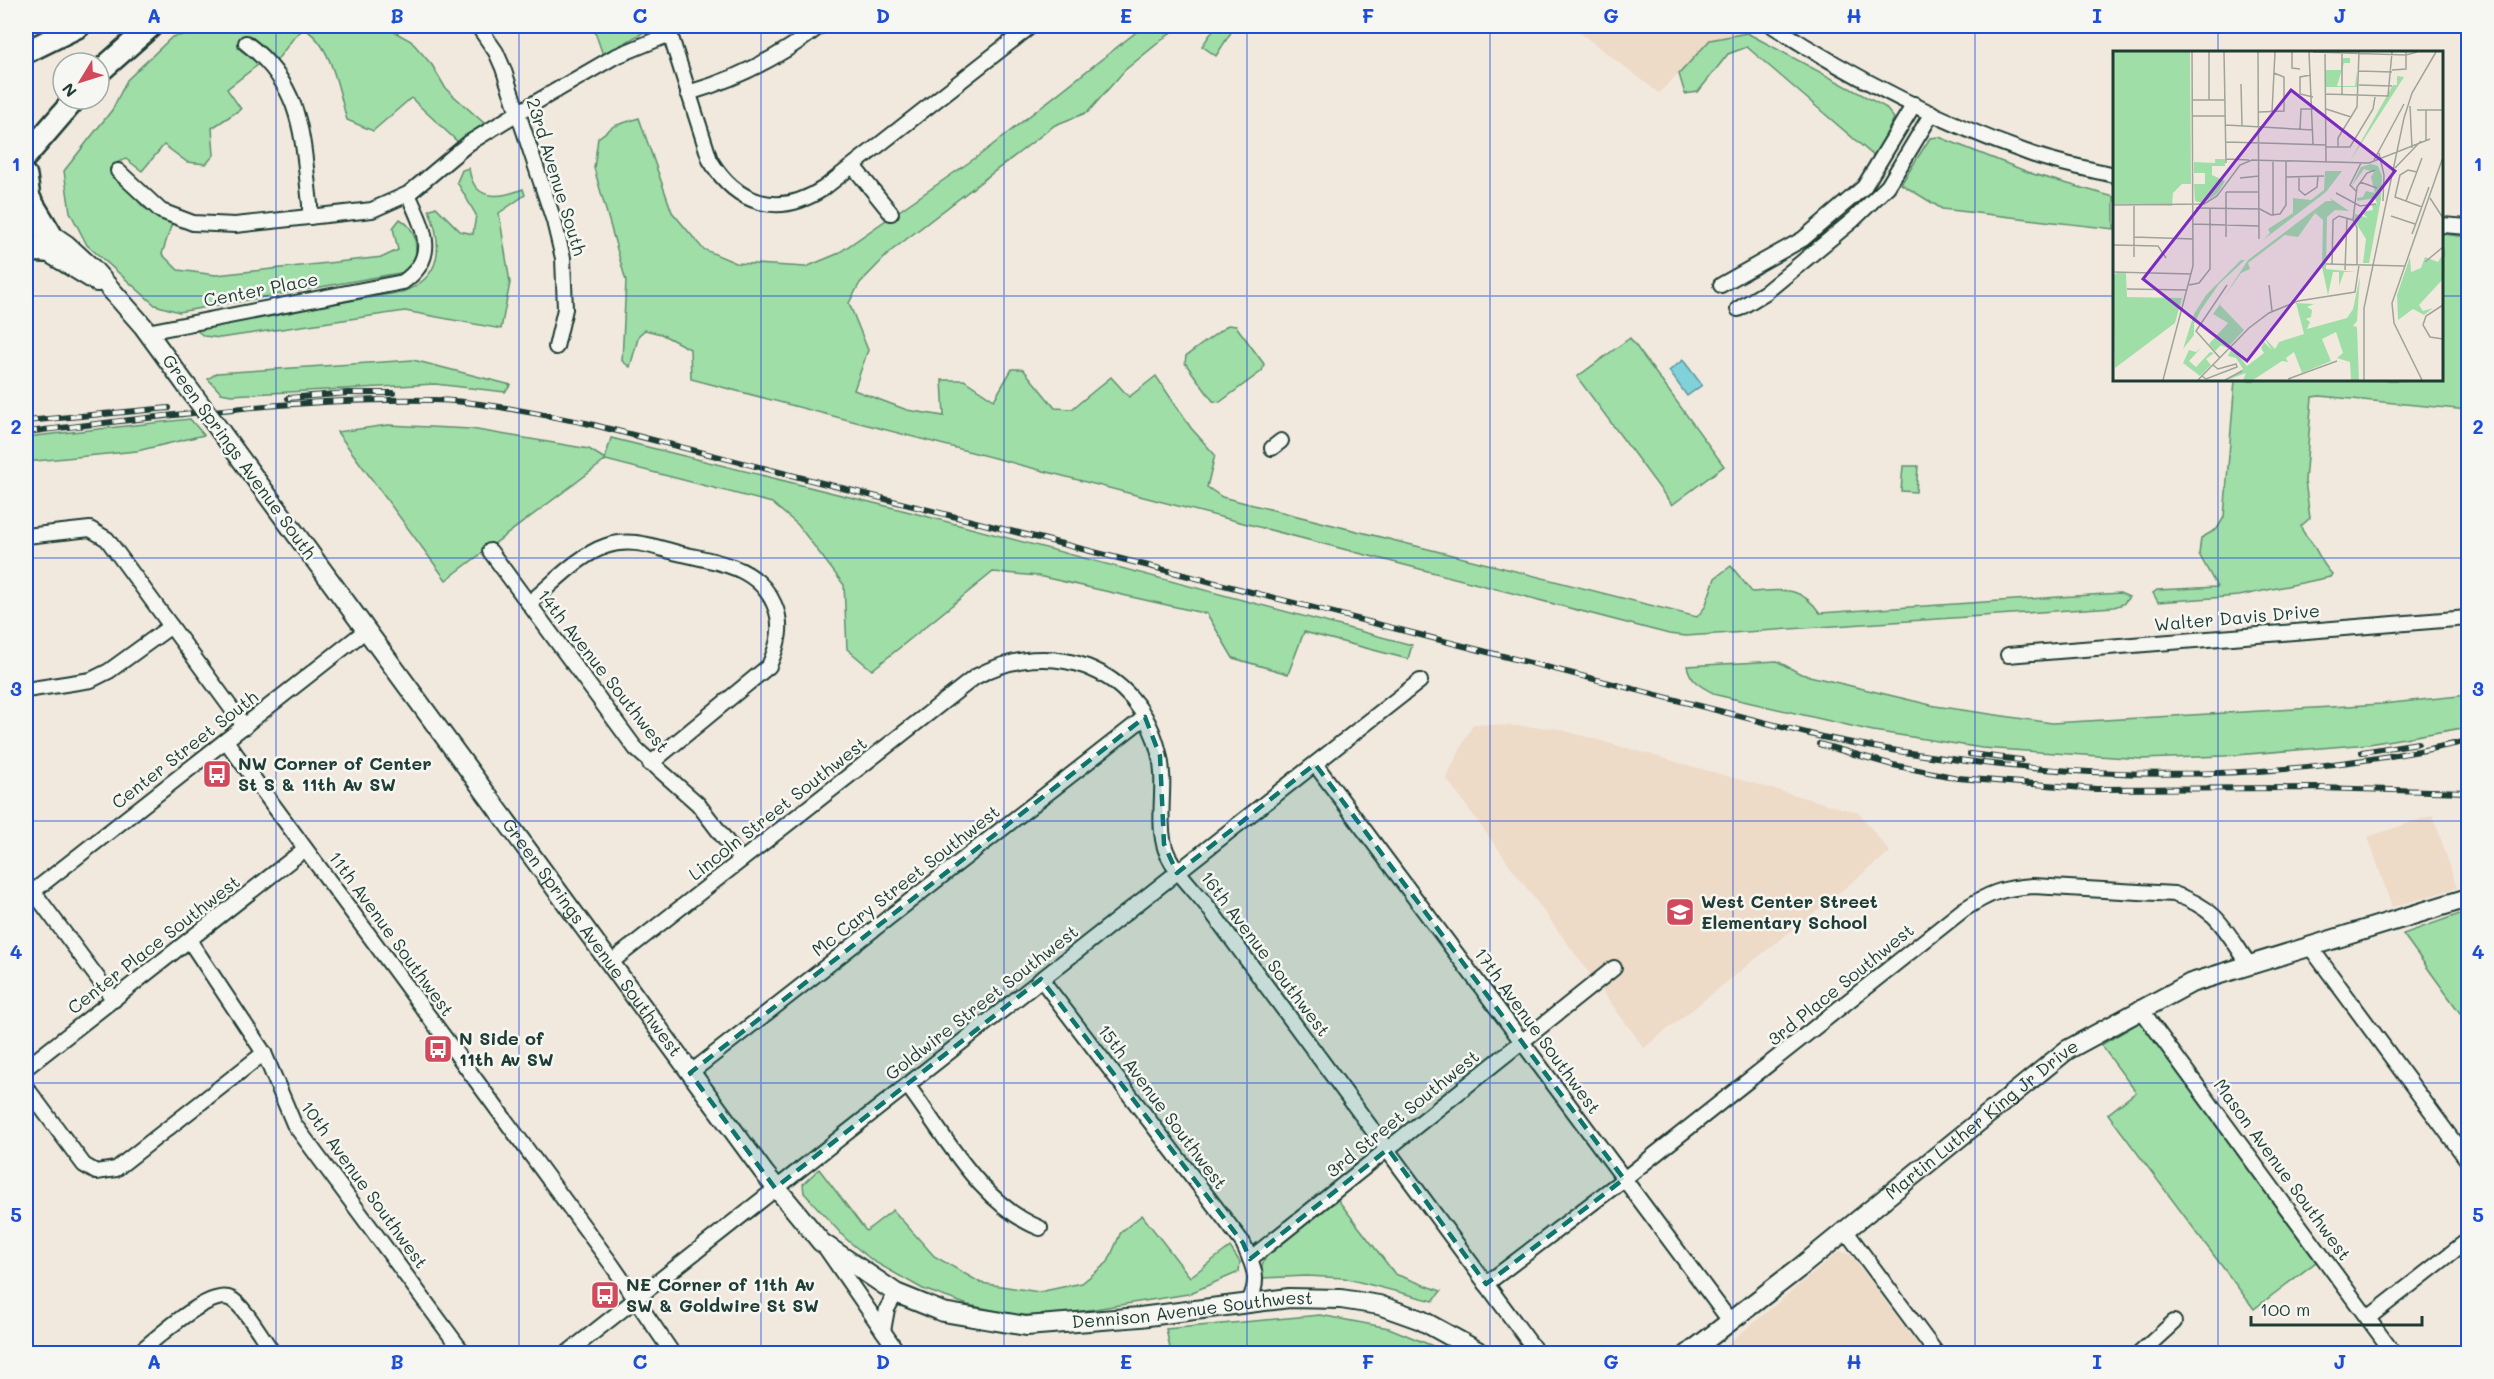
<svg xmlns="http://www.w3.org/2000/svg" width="2494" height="1379" viewBox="0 0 2494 1379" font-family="Mali,sans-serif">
<rect width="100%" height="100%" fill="#f2e9de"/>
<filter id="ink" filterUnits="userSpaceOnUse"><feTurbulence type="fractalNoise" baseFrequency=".0167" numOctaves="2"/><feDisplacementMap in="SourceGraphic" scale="12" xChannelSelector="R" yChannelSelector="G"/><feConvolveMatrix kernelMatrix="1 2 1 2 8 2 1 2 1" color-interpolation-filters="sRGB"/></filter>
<g filter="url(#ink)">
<g fill="#eddac7">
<path d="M 1571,26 L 1737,26 L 1747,33 L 1710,41 L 1659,93 Z"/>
<path d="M 1473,724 L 1555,728 L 1859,813 L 1890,852 L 1644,1048 L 1446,778 Z"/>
<path d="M 2433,815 L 2457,888 L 2392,907 L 2368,837 Z"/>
<path d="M 1840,1251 L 1851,1255 L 1924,1353 L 1717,1353 Z"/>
</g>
<g fill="#9fdea7" stroke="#5f8e6e" stroke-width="1.5">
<path d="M 234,26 L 384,26 L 411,41 L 432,65 L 446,89 L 484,123 L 460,144 L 411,98 L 373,131 L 347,120 C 339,93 332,43 304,29 L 295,36 L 277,60 L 248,40 L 238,48 L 259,64 L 227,89 L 241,109 L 212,128 L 214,155 L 206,164 L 187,162 L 164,145 L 142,171 L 126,159 L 118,162 L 112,171 L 144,208 L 172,223 L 162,254 L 178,270 L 216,275 L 383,257 L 398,250 L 393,228 L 400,219 C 417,229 417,244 415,262 L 405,272 L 179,312 L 155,305 L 87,245 L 70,212 L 64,171 L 112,110 L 127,80 L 172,37 Z"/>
<path d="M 593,26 L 655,26 L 603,55 Z"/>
<path d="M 1144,26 L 1179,26 L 1125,70 L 1088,112 L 1055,125 L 891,251 L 860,283 L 849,303 L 868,350 L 854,390 L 907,410 L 944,416 L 942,380 L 964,380 L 994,400 L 1012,369 L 1023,369 L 1055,408 L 1072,409 L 1111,377 L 1129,397 L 1156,376 L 1191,428 L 1215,455 L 1207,487 L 1222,497 L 1697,617 L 1705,607 L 1715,578 L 1731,566 L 1752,592 C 1783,590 1800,585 1820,613 L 2120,593 L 2129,597 L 2123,604 L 2114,607 L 1686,636 L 1669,634 L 691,379 L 690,349 L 661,334 L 645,330 L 639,335 L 630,367 L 622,361 L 626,281 L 594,168 L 598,138 L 614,126 L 639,118 L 672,212 L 703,249 L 736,263 L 806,267 L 837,254 L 981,154 Z"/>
<path d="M 1216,26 L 1235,26 L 1216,56 L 1202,46 Z"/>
<path d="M 1747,33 L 1885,107 L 1894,118 L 1875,157 L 1747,47 L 1728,54 L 1698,92 L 1685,94 L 1679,74 L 1710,40 Z"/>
<path d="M 1939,137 L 2033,174 L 2114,197 L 2114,229 L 1942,209 L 1901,184 L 1930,138 Z"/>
<path d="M 469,168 C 473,201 498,199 523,189 L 525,195 L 499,213 L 510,283 L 501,329 L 405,311 L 220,338 L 204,336 L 196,330 L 197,327 L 402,292 C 443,278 443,245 429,210 L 436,207 L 460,231 L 473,234 L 476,215 L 457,182 L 462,170 Z"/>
<path d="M 2442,234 L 2468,237 L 2468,410 L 2320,396 L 2312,397 L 2305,481 L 2310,518 L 2301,526 C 2303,535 2307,536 2312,543 C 2319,554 2322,564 2332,574 L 2330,577 L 2239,596 L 2158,602 L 2153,593 L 2157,590 L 2217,587 L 2199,554 L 2201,538 L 2217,529 L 2224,517 L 2235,380 L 2442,380 Z"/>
<path d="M 1228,325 L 1236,326 L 1264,364 L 1262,371 L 1220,402 L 1213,401 L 1185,363 L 1186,356 Z"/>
<path d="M 1630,338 L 1724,466 L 1672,505 L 1577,377 Z"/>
<path d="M 413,360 L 511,385 L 505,392 L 435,384 L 231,395 L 221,393 L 208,379 L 217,373 Z"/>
<path d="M 190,419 L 204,435 L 137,451 L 26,462 L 26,437 Z"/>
<path d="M 388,425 L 471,429 L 589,449 L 605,459 L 611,438 L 910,512 L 1412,645 L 1408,659 L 1304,632 L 1288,674 L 1233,658 L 1207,614 L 1038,576 L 993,572 L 872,670 L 847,649 L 844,585 L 798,525 L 772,503 L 606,460 L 446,580 L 337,432 Z"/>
<path d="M 1903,466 L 1918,466 L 1916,492 L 1901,491 Z"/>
<path d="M 1777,661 L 1801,674 L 1935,706 L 2052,723 L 2382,704 L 2468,695 L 2468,727 L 2369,744 L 2224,756 L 2142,759 L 1982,748 L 1873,731 L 1717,695 C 1702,687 1691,683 1687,666 Z"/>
<path d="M 2468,911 L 2468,1024 L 2403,934 Z"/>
<path d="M 2140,1022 L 2316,1262 L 2254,1309 L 2108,1114 L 2136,1092 L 2101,1045 Z"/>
<path d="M 819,1169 L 866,1231 L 893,1210 L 934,1256 L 981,1283 L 1039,1292 L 1082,1283 L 1108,1262 L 1121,1232 L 1142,1215 L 1190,1277 L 1230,1247 L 1240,1262 L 1239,1272 L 1188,1294 L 1051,1316 L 1016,1315 L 968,1305 L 923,1289 L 873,1261 L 846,1239 L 804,1193 L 803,1184 Z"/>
<path d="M 1338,1200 L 1395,1274 L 1441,1291 L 1433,1301 L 1344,1278 L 1307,1276 L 1263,1278 L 1262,1265 L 1268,1253 Z"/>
<path d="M 1320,1315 L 1389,1328 L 1450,1353 L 1171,1353 L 1166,1329 Z"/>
</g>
<path fill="#80d1da" stroke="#599698" stroke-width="1.5" d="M 1683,360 L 1702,385 L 1687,396 L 1669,371 Z"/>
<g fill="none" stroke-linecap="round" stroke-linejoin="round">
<g stroke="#1f3d34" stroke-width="18">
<g id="minor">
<path d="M 478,26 L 496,52 L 503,68 L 554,221 L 563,258 L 565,309 L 556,347"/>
<path d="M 671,26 L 670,34 L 710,160 C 737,205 779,218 824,188 L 1031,26"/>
<path d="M 1773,26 C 1851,76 1938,121 2026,152 C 2054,163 2085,168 2114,175"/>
<path d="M 246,43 C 304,87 302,138 310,204 L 310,217"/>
<path d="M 688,93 C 737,79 780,57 820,26"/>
<path d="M 853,166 L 891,213"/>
<path d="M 118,171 L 161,211 L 193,223 L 235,225 L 372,210 L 408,194 L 469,143 L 519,112 L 614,57 L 670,34"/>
<path d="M 2442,225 L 2468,227"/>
<path d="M 1721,285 L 1803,239 L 1864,187 L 1914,104"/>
<path d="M 1738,309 L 1766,292 L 1853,220 L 1888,186 L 1932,113"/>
<path d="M 147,332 L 403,282 C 440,256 423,228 408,194"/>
<path d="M 1272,448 L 1281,441"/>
<path d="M 26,536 L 90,529 L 107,539 L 245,727"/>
<path d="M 490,551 L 636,749 L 698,804 L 741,860"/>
<path d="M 529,603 C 552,585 577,556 606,546 C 631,537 654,547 678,553 C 715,562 757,565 774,604 C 784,626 778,645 769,666 L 650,764"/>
<path d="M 2008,655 L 2468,618"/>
<path d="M 26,690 L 91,680 L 109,671 L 171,626"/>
<path d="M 226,741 L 612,1265 L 673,1354"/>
<path d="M 1315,764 L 1730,1321"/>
<path d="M 33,891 L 114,1000"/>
<path d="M 26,897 L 365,631"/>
<path d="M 189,940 L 264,1053 L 294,1124 L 464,1354"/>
<path d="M 2311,948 L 2468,1161"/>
<path d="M 610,963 L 975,677 C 1050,636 1138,666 1159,753 C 1167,783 1157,815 1164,844 C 1168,865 1195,890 1208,907 L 1538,1354"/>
<path d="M 1041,979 L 1243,1243 C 1253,1265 1261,1279 1249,1301"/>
<path d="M 2140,1008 L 2394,1354"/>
<path d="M 26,1068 L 305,849"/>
<path d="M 690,1073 L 1145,717"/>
<path d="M 907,1085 C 945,1135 980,1204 1040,1228"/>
<path d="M 26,1087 L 84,1165 L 96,1172 L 116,1169 L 264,1053"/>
<path d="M 1845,1230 L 1937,1354"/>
<path d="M 825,1247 L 899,1354"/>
<path d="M 1250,1259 L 1614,968"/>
<path d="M 1486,1284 L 1624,1179 L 1963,910 C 1989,893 2002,888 2033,886 L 2174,894 C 2217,908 2224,928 2248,963"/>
<path d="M 2368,1318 L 2468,1240"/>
<path d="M 883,1331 L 887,1309 L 896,1293"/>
<path d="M 137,1354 C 155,1340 209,1288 231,1299 C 244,1305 264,1341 274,1354"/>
<path d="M 566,1354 L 1420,681"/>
<path d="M 2139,1354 L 2174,1322"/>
</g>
</g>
<g stroke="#1f3d34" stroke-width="22">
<g id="major">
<path d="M 26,217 L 67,245 L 92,268 L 143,326 L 186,385"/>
<path d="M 26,239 L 97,282"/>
<path id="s1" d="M 221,432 L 765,1174 L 821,1242 L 896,1293 L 943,1312 L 1026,1326 L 1140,1317 L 1289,1298 L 1341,1299 L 1379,1305 L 1421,1320 L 1483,1354"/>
<path id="s2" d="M 1688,1354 L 1798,1269 L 2067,1050 L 2191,983 L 2468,898"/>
</g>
</g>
<g stroke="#1f3d34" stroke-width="26">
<g id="highway">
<path d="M 26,52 L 79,26"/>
<path d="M 99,72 L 151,26"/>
<path d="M 26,156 L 75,99"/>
<path d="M 26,176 L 29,198 L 50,233"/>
<path d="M 26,250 L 45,251"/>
</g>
</g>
<use href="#minor" stroke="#f6f6f2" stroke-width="14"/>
<use href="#major" stroke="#f6f6f2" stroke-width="18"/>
<use href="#highway" stroke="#f6f6f2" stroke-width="21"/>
<g stroke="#1f3d34" stroke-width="6">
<g id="rail">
<path d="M 288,398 L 348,393 L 393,393"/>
<path d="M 26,421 L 169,408"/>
<path d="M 26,432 C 160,417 297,397 433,400 C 481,401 538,414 586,423 L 1822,737 C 2035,781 2256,789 2468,741"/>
<path d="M 1819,744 L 1893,765 L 1958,778 L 2096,789 L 2317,788 L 2468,792"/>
<path d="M 2362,752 L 2418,743"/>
<path d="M 1970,754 L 2021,760"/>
</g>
</g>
<use href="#rail" stroke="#f6f6f2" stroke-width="4" stroke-dasharray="11" stroke-linecap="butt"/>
<g stroke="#1f3d34" stroke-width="22" stroke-linecap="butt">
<path id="major-bridge" d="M 186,385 L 221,432"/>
</g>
<use href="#major-bridge" stroke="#f6f6f2" stroke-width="18"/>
</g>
</g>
<path fill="#0f766e" fill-opacity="0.2" stroke="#0f766e" stroke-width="4.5" stroke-dasharray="12 8" stroke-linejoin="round" d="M 1145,717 L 1160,756 L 1164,844 L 1177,873 L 1315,764 L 1624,1179 L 1486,1284 L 1388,1149 L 1250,1259 L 1243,1243 L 1041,979 L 775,1188 L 690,1073 Z"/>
<path fill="none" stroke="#1d4ed8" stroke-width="1.5" stroke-opacity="0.55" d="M 276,26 L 276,1354M 519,26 L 519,1354M 761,26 L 761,1354M 1004,26 L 1004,1354M 1247,26 L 1247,1354M 1490,26 L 1490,1354M 1733,26 L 1733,1354M 1975,26 L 1975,1354M 2218,26 L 2218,52M 26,296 L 2114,296M 2442,296 L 2468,296M 2218,380 L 2218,1354M 26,558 L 2468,558M 26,821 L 2468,821M 26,1083 L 2468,1083"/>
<defs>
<g id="bus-square" transform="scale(1.5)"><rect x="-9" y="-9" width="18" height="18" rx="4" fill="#d1495b" stroke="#f6f6f2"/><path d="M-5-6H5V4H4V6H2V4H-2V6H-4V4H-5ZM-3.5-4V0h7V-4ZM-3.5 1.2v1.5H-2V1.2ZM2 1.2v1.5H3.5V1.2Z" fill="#fff"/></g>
<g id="school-square" transform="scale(1.5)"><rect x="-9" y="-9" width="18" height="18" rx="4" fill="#d1495b" stroke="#f6f6f2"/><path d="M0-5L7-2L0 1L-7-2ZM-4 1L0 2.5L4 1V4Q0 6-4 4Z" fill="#fff"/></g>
</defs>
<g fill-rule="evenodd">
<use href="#bus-square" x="217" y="774"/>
<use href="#school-square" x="1680" y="912"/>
<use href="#bus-square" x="438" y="1049"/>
<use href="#bus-square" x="605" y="1295"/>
</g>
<g text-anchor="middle" stroke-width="5" stroke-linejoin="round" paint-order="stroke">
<g font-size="18" fill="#1f3d34" stroke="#f6f6f2">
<text transform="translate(556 177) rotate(73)" y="6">23rd Avenue South</text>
<text transform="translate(261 290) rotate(-11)" y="6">Center Place</text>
<text transform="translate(239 457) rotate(54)" y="6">Green Springs Avenue South</text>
<text transform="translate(2237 618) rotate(-5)" y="6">Walter Davis Drive</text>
<text transform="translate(603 671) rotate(52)" y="6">14th Avenue Southwest</text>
<text transform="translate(185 750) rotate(-38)" y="6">Center Street South</text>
<text transform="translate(778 809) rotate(-38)" y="6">Lincoln Street Southwest</text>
<text transform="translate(906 881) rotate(-38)" y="6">Mc Cary Street Southwest</text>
<text transform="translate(391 934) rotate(54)" y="6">11th Avenue Southwest</text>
<text dy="6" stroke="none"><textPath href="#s1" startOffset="627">Green Springs Avenue Southwest</textPath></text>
<text transform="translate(154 945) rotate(-38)" y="6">Center Place Southwest</text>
<text transform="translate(1265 954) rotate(53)" y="6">16th Avenue Southwest</text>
<text transform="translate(1841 985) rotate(-39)" y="6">3rd Place Southwest</text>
<text transform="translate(982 1003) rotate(-38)" y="6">Goldwire Street Southwest</text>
<text transform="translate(1537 1031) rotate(54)" y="6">17th Avenue Southwest</text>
<text transform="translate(1162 1107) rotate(53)" y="6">15th Avenue Southwest</text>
<text transform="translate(1403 1114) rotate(-39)" y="6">3rd Street Southwest</text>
<text dy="6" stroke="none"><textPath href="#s2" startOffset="376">Martin Luther King Jr Drive</textPath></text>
<text transform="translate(2282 1170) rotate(54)" y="6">Mason Avenue Southwest</text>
<text transform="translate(364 1185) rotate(54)" y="6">10th Avenue Southwest</text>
<text dy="6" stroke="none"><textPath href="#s1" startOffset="1401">Dennison Avenue Southwest</textPath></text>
</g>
<g font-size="18" font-weight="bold" fill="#1f3d34" stroke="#f6f6f2" text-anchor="start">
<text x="238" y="770">NW Corner of Center<tspan x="238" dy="21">St S &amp; 11th Av SW</tspan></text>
<text x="1701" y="908">West Center Street<tspan x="1701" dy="21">Elementary School</tspan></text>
<text x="459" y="1045">N Side of<tspan x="459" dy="21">11th Av SW</tspan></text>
<text x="626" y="1291">NE Corner of 11th Av<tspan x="626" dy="21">SW &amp; Goldwire St SW</tspan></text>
</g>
</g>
<g transform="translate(2113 51)">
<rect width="330" height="330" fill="#f2e9de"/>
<path d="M 0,1 L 77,1 L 78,133 L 69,133 L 60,142 L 59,155 L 0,153 ZM 230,7 L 237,7 L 237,12 L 231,12 L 224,35 L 242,35 L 244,20 L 244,36 L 213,36 L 213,19 L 228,19 ZM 284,25 L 291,26 L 237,110 L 280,34 L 284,34 ZM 102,108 L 112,108 L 112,115 L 99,115 L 99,124 L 112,130 L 104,143 L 90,152 L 82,150 L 81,133 L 92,133 L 92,122 L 81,122 L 81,111 L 102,112 ZM 258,113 L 265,115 L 269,125 L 268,148 L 256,212 L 250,212 L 253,188 L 241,169 L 242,163 L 255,167 L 248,161 L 260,159 L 259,154 L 264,153 L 262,147 L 244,150 L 244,147 L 250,146 L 253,140 L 262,142 L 258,126 L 261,121 L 251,118 L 238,136 L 248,116 ZM 212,120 L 229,120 L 213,141 L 150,189 L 157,182 L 155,178 L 180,162 L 180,147 L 198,149 L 211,139 ZM 217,147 L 236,160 L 222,159 L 214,166 L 213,218 L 243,221 L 231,221 L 226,235 L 226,221 L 220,221 L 215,244 L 209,216 L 210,169 L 202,162 L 185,186 L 172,184 L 135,212 L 137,218 L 128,222 L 111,246 L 135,209 L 213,150 L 219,150 ZM 330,203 L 330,228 L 306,254 L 310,260 L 320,257 L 311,264 L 300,258 L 285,269 L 284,244 L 297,206 L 298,221 L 308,217 L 312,206 L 325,211 ZM 128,209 L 132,209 L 106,233 L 88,259 L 81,273 L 81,284 L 70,298 L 81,263 L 93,244 ZM 4,222 L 13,222 L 14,246 L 69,247 L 62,272 L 2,317 L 0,224 ZM 247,225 L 244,270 L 240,275 L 244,276 L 246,329 L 238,329 L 237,311 L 224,307 L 230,302 L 223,281 L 209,288 L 218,310 L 189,322 L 181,301 L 173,307 L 175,311 L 169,310 L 140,329 L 130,329 L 133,322 L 114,329 L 130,318 L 123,307 L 115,305 L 119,297 L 134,315 L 151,302 L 148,297 L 151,291 L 159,299 L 150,285 L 162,298 L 166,291 L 191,283 L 183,252 L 201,253 L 194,256 L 199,259 L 198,266 L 193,268 L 197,271 L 194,278 L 234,267 L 240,258 ZM 110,249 L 107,254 L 131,279 L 114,297 L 108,294 L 102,300 L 96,293 L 115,272 L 100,263 ZM 88,297 L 76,310 L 83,316 L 97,301 L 101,302 L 93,308 L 98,314 L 87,325 L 70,312 L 76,299 L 83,301 Z" fill="#9fdea7"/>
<path fill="none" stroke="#9ea49a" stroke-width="1.5" d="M 96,1 L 96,49M 111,1 L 113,112M 145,1 L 146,188M 179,1 L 179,17 L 187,18M 196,1 L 200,93M 200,1 L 293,4 L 304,1M 212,1 L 213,111M 279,19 L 293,18 L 293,1M 246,20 L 279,21M 198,24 L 187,26 L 187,43 L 200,46M 128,33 L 129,75M 246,34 L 279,35M 212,43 L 275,45 L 279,1M 229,44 L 229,1M 79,49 L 112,49M 297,55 L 299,97M 213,58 L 238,66M 304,59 L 330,59M 313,59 L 313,89M 146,61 L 171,60 L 171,26 L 161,22M 159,61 L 162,1M 79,65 L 112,65M 113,74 L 200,79M 187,78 L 188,58 L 200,58M 113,91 L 213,94M 213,96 L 237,96 L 260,58 L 262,46M 225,96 L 225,87 L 244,56 L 246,1M 266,102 L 271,124 L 270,150M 113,108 L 136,109M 160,109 L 160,165M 261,109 L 291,53M 282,117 L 308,90M 304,121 L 295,119 L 287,124 L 282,146 L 309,156M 186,125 L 186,139 L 192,144 L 204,136 L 205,125M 173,126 L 211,125M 127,127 L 146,125M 247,131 L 264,137M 243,140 L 237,134 L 248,112M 113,141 L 113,186M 113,141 L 146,141M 223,142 L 247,155 L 263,153M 317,147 L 330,167M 293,150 L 309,107M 0,154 L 91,153 L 104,145 L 127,114 L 139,109 L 256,112 L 317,88M 83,157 L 147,158 L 158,164 L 167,163 L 173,154 L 173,110M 278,165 L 302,173M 240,169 L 244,136 L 254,122 L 262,119M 240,169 L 244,177 L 244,214M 80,173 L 146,175M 299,183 L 316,136M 21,186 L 80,188M 0,194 L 45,195 L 53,207M 21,206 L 21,155M 312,211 L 330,196M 213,213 L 292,215M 219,213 L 220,169 L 226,165 L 240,169M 232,219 L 234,167M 0,221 L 78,223M 76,234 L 86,232 L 97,218 L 97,157M 156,234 L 159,260M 14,238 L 73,239M 330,254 L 313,265 L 310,274 L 317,286 L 330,288M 107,307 L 83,280 L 114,234M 89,325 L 93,328 L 124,316 L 123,313 L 105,318 L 100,314M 175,328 L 224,310M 50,329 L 80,215 L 79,1M 85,329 L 136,277 L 156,262 L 185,250 L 242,241 L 246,214M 112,329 L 129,320M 251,329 L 251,257 L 291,67 L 299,42 L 323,1M 309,329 L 281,272 L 279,252 L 330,106"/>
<path fill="#7b2cbf" fill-opacity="0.15" stroke="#7b2cbf" stroke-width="3" d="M 178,39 L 282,120 L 134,310 L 30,228 Z"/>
<rect width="330" height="330" fill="none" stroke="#1f3d34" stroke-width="3"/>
</g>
<rect width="2494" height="1379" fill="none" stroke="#f6f6f2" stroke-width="66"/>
<g transform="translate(81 81) rotate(232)"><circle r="28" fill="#f6f6f2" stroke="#a0aca6" stroke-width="1.5"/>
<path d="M0-4.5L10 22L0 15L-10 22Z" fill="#d1495b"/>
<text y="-9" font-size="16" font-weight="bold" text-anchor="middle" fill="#1f3d34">N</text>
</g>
<path d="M2251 1316v9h171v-9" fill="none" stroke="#1f3d34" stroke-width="3"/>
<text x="2260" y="1316" font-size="18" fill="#1f3d34" stroke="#f6f6f2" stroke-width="4.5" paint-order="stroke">100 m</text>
<rect x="33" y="33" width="2428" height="1313" fill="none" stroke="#1d4ed8" stroke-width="2"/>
<g font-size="20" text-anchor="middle" font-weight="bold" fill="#1d4ed8">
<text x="154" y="23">A</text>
<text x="397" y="23">B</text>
<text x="640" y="23">C</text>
<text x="883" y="23">D</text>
<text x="1126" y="23">E</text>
<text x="1368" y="23">F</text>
<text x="1611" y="23">G</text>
<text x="1854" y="23">H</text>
<text x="2097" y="23">I</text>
<text x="2340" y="23">J</text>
<text x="16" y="171">1</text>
<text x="2478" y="171">1</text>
<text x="16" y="434">2</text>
<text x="2478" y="434">2</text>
<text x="16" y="696">3</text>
<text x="2478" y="696">3</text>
<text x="16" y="959">4</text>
<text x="2478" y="959">4</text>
<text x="16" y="1222">5</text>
<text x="2478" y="1222">5</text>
<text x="154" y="1369">A</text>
<text x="397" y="1369">B</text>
<text x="640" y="1369">C</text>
<text x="883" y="1369">D</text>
<text x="1126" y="1369">E</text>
<text x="1368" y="1369">F</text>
<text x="1611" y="1369">G</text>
<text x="1854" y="1369">H</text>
<text x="2097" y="1369">I</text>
<text x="2340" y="1369">J</text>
</g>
</svg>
